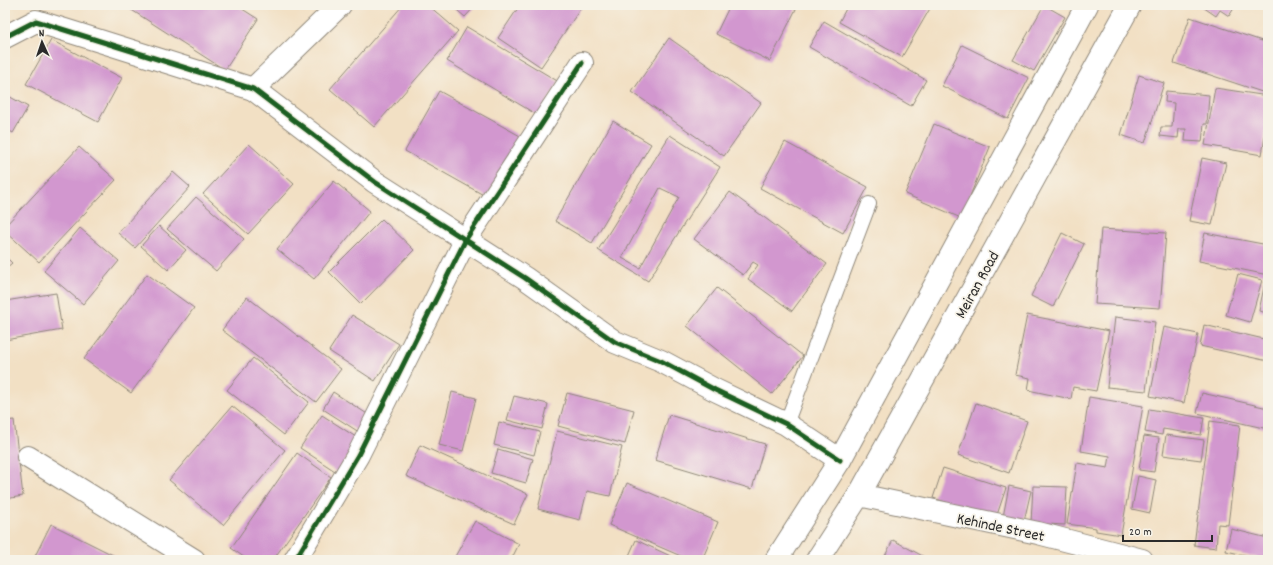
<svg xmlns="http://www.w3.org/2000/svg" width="1273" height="565" viewBox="0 0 1273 565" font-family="Dekko,sans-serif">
<rect width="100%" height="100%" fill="#f7f3e8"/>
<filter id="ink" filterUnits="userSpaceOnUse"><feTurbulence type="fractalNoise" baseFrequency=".025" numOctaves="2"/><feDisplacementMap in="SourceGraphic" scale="8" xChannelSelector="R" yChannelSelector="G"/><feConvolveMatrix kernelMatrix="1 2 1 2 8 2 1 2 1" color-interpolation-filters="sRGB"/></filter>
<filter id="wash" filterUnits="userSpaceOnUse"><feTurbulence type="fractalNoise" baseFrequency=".012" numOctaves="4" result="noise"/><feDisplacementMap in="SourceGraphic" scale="16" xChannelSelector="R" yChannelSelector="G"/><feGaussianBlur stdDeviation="0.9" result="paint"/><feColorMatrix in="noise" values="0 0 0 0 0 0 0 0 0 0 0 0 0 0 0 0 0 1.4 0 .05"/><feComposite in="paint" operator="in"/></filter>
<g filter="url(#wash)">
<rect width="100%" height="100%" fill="#f2e0c4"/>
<g id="blocks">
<g fill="#d297cf" fill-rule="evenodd">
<path d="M 133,5 L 236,5 L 258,19 L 225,70 L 130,9 Z"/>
<path d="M 403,5 L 428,5 L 458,31 L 374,127 L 330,89 Z"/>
<path d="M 451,5 L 476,5 L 465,17 Z"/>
<path d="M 520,5 L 583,5 L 541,67 L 498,38 Z"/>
<path d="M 730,5 L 798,5 L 770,61 L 716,34 Z"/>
<path d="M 848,5 L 932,5 L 902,57 L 839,22 Z"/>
<path d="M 1044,5 L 1065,17 L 1034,71 L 1013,60 Z"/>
<path d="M 1200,5 L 1236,5 L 1229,16 L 1220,10 L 1216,16 Z"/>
<path d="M 1190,17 L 1268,43 L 1268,94 L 1174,63 Z"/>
<path d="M 824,21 L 926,80 L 911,106 L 809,47 Z"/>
<path d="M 467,27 L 559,82 L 539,116 L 447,61 Z"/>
<path d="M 669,38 L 761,103 L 724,156 L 632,92 Z"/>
<path d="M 51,40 L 122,78 L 98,122 L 26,84 Z"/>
<path d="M 962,45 L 1029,78 L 1008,119 L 942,86 Z"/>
<path d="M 1139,75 L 1164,83 L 1145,143 L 1121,135 Z"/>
<path d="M 1215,88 L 1268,96 L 1268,118 L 1262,155 L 1205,145 Z"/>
<path d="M 439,91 L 522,137 L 487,197 L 405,151 Z"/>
<path d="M 1166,91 L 1209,95 L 1207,124 L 1204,124 L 1202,142 L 1185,141 L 1186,129 L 1179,129 L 1178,138 L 1160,136 L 1161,127 L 1172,127 L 1174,103 L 1165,102 Z"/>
<path d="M 5,94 L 28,107 L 13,133 L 5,128 Z"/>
<path d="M 613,121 L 651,144 L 592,243 L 555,221 Z"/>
<path d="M 934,124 L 990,147 L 961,218 L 905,194 Z"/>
<path d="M 670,135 L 720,167 L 648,281 L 598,250 ZM 660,188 L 679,197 L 640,268 L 622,258 Z"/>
<path d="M 785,142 L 868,187 L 843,233 L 760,188 Z"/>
<path d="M 249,144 L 294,184 L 248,234 L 203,194 Z"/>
<path d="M 79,147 L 116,180 L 39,262 L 5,231 L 5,226 Z"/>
<path d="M 1202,158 L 1226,163 L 1212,225 L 1189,221 Z"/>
<path d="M 173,172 L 190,187 L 135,248 L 118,233 Z"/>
<path d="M 334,181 L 370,211 L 314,279 L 277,249 Z"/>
<path d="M 730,192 L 827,264 L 792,311 L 748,279 L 758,265 L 753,262 L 743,275 L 694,239 Z"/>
<path d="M 196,197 L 244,239 L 216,271 L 167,229 Z"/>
<path d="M 382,219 L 414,250 L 361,304 L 329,272 Z"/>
<path d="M 159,226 L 186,250 L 168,270 L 141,246 Z"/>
<path d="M 80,228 L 119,261 L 83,304 L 44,271 Z"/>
<path d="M 1101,229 L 1166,233 L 1160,308 L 1095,304 Z"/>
<path d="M 1062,233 L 1084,244 L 1053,307 L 1031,296 Z"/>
<path d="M 1205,233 L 1268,245 L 1268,275 L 1199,261 Z"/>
<path d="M 5,256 L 12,263 L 5,269 Z"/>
<path d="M 147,274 L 194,308 L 131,393 L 84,359 Z"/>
<path d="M 1238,274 L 1262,280 L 1250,322 L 1226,315 Z"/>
<path d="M 1265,282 L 1268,283 L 1268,313 L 1259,311 Z"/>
<path d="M 717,288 L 803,356 L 772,394 L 687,326 Z"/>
<path d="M 56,293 L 62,330 L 5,340 L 5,301 Z"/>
<path d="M 247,297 L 341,369 L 316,402 L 222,330 Z"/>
<path d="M 352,315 L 399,344 L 375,381 L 329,351 Z"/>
<path d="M 1027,315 L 1109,331 L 1096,391 L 1073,387 L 1071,399 L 1028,390 L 1030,378 L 1015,375 Z"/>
<path d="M 1115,317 L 1155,322 L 1146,391 L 1107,387 Z"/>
<path d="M 1204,325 L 1268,340 L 1268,361 L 1200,346 Z"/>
<path d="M 1164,327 L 1198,334 L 1184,403 L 1150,396 Z"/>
<path d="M 253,358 L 309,402 L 284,435 L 227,390 Z"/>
<path d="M 333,392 L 372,417 L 362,434 L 323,409 Z"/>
<path d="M 452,392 L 476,398 L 463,451 L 439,445 Z"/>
<path d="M 567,393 L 634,410 L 625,444 L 558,426 Z"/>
<path d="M 1202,393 L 1268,408 L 1268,429 L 1197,413 Z"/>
<path d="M 514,396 L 548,404 L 542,429 L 507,420 Z"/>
<path d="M 1089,397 L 1143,406 L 1121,535 L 1096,531 L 1096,528 L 1067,524 L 1077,463 L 1108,468 L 1110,456 L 1081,451 Z"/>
<path d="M 976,403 L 1027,421 L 1009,473 L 958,455 Z"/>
<path d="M 232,406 L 285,450 L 223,525 L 169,480 Z"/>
<path d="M 1149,409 L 1204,418 L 1201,435 L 1163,429 L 1162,435 L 1145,432 Z"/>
<path d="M 322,415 L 359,439 L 338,473 L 300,448 Z"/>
<path d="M 669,415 L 765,444 L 752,489 L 655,460 Z"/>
<path d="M 14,420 L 23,496 L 5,499 L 5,421 Z"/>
<path d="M 1210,421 L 1240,425 L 1228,525 L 1218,524 L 1216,548 L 1194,545 Z"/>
<path d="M 499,422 L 540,432 L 534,455 L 494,445 Z"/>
<path d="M 557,431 L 622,447 L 610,496 L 587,491 L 580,520 L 538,509 Z"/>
<path d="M 1166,435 L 1204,440 L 1201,460 L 1163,455 Z"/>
<path d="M 1144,436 L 1159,438 L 1154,472 L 1139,470 Z"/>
<path d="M 420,445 L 528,494 L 514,524 L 406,476 Z"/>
<path d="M 498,449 L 533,459 L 526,483 L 491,473 Z"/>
<path d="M 297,453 L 331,477 L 273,560 L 248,560 L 231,548 Z"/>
<path d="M 943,468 L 1006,488 L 996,518 L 933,498 Z"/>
<path d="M 1138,476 L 1156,480 L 1150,513 L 1132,509 Z"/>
<path d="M 627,483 L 718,522 L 702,560 L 690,560 L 609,525 Z"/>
<path d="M 1009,486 L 1031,491 L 1024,521 L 1003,517 Z"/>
<path d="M 1033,486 L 1067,487 L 1065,525 L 1031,523 Z"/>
<path d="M 475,521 L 519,544 L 511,560 L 453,560 Z"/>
<path d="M 51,524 L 123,560 L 33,560 Z"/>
<path d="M 1231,529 L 1268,538 L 1268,560 L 1226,551 Z"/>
<path d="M 636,540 L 679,560 L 627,560 Z"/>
<path d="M 893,540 L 930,560 L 883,560 Z"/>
</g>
</g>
</g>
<g filter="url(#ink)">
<use href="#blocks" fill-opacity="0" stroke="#8e8678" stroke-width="1"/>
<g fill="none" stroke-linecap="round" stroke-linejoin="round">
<g stroke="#8e8678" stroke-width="16">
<path id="lane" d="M 786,424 L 869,204"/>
</g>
<g stroke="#8e8678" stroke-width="24">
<g id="street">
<path d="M 5,37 L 36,21 L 253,89 L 375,182 L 525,278 L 615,342 L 661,361 L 715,390 L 786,424 L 840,460"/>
<path d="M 253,89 L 340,5"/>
<path d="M 28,457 L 194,560"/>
<path d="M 859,495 L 1038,533 L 1142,560"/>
<path d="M 295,560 L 358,455 L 466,239 L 582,63"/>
</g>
</g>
<g stroke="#8e8678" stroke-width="24">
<g id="secondary">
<path d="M 776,560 L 840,460 L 1087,5"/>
<path d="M 817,560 L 859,495 L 1130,5"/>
</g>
</g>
<use href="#lane" stroke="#fff" stroke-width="14"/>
<use href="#street" stroke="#fff" stroke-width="22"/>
<use href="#secondary" stroke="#fff" stroke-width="22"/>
<g stroke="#f7f3e8" stroke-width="8">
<g id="cycleway">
<path d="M 5,37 L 36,21 L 253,89 L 375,182 L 525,278 L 615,342 L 661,361 L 715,390 L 786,424 L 840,460"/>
<path d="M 295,560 L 358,455 L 466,239 L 582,63"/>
</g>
</g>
<use href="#cycleway" stroke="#1b5e20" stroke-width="5"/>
</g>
</g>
<g text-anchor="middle" stroke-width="3.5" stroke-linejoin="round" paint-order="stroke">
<g font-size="16" fill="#2b2b2b" stroke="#f7f3e8">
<text transform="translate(976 284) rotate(-61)" y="6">Meiran Road</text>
<text transform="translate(1001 526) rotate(12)" y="6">Kehinde Street</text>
</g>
</g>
<rect width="1273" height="565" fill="none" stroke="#f7f3e8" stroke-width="20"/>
<g transform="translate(42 42) rotate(357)" stroke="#f7f3e8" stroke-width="3" paint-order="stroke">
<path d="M0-3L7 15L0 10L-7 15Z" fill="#2b2b2b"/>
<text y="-6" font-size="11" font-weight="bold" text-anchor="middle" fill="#2b2b2b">N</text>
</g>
<path d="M1123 535v6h89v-6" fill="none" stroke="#2b2b2b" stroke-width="2"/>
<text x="1129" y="535" font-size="12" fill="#2b2b2b" stroke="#f7f3e8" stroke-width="3" paint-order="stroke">20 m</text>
</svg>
